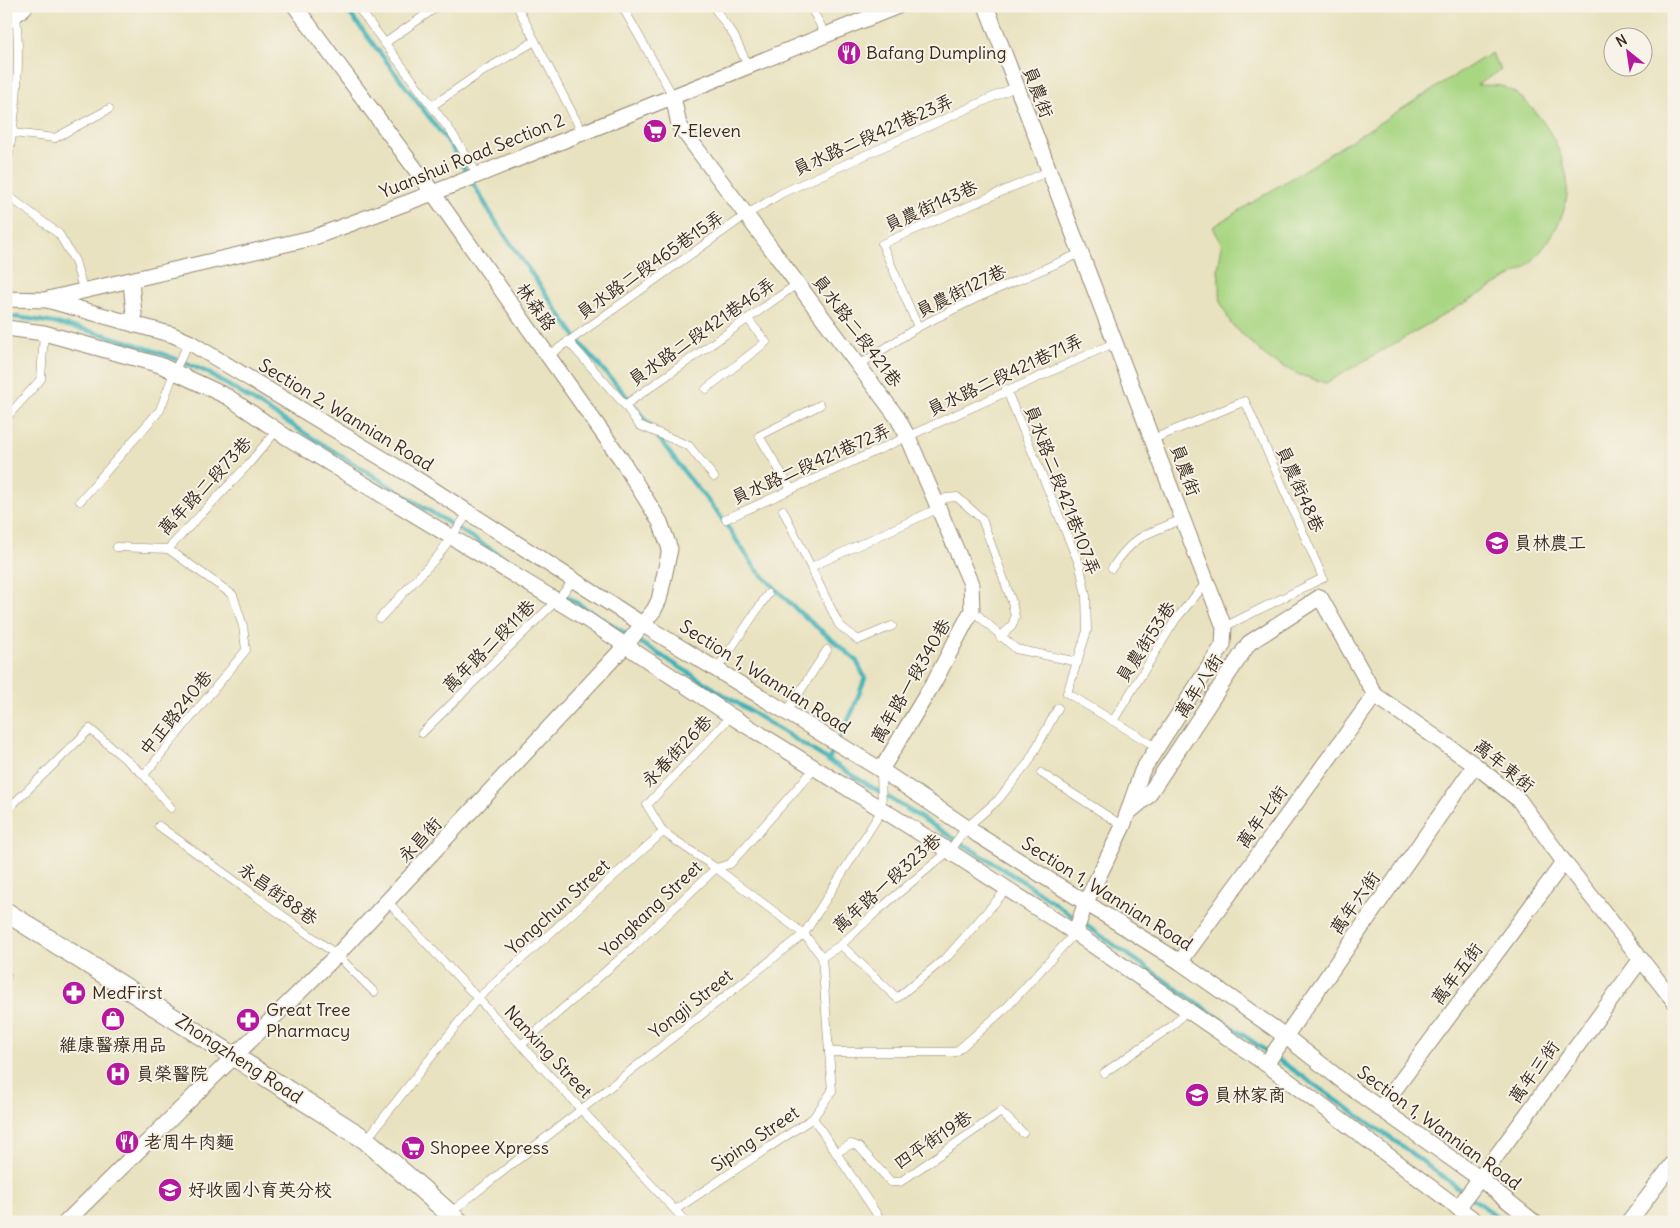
<svg xmlns="http://www.w3.org/2000/svg" width="1680" height="1228" viewBox="0 0 1680 1228" font-family="Delius,'LXGW WenKai TC',sans-serif">
<rect width="100%" height="100%" fill="#f7f3e8"/>
<filter id="ink" filterUnits="userSpaceOnUse"><feTurbulence type="fractalNoise" baseFrequency=".02" numOctaves="2"/><feDisplacementMap in="SourceGraphic" scale="10" xChannelSelector="R" yChannelSelector="G"/><feConvolveMatrix kernelMatrix="1 2 1 2 8 2 1 2 1" color-interpolation-filters="sRGB"/></filter>
<filter id="wash" filterUnits="userSpaceOnUse"><feTurbulence type="fractalNoise" baseFrequency=".0096" numOctaves="4" result="noise"/><feDisplacementMap in="SourceGraphic" scale="20" xChannelSelector="R" yChannelSelector="G"/><feGaussianBlur stdDeviation="1.12" result="paint"/><feColorMatrix in="noise" values="0 0 0 0 0 0 0 0 0 0 0 0 0 0 0 0 0 1.4 0 .05"/><feComposite in="paint" operator="in"/></filter>
<g filter="url(#wash)">
<rect width="100%" height="100%" fill="#e9e2c0"/>
<path fill="#a9d683" stroke="#728050" d="M 1491,53 L 1501,70 L 1477,85 C 1485,86 1497,84 1504,87 C 1538,101 1572,159 1567,196 C 1563,224 1545,249 1525,268 L 1326,383 L 1300,375 L 1270,360 L 1231,324 L 1221,303 L 1218,270 L 1222,245 L 1213,227 Z"/>
<g fill="none" stroke-linecap="round" stroke-linejoin="round">
<g stroke="#40b1b7" stroke-width="4.5">
<path d="M 344,6 L 451,146 L 497,224 L 583,347 L 630,400 L 685,473 L 718,513 L 756,569 L 798,611 L 856,660 L 865,678 L 853,710 L 828,761"/>
<path d="M 6,316 C 75,323 144,344 207,372 L 1027,884 L 1392,1139 L 1505,1222"/>
</g>
</g>
</g>
<g filter="url(#ink)">
<g fill="none" stroke-linecap="round" stroke-linejoin="round">
<g stroke="#92866f" stroke-width="9">
<g id="service">
<path d="M 357,6 L 452,133 L 478,175"/>
<path d="M 517,6 L 582,132"/>
<path d="M 622,6 L 673,96"/>
<path d="M 713,6 L 734,36 L 748,66"/>
<path d="M 810,6 L 826,35"/>
<path d="M 385,43 L 438,6"/>
<path d="M 432,106 L 480,73 L 535,41"/>
<path d="M 13,133 L 55,138 L 109,109"/>
<path d="M 6,170 C 16,119 21,65 16,13"/>
<path d="M 6,194 L 59,234 L 75,261 L 84,292"/>
<path d="M 918,327 L 882,244 L 1049,171"/>
<path d="M 568,341 L 625,405 L 639,425 L 689,446 L 714,477"/>
<path d="M 548,356 L 746,215 L 782,193 L 1015,87"/>
<path d="M 859,365 L 918,327 L 981,296 L 1081,253"/>
<path d="M 706,389 L 766,342 L 748,319"/>
<path d="M 1006,389 L 1080,566 L 1086,596 L 1087,631 L 1067,693 L 1158,748"/>
<path d="M 625,405 L 797,284"/>
<path d="M 6,418 L 41,379 L 44,333"/>
<path d="M 1153,439 L 1245,401 L 1323,578 L 1224,627"/>
<path d="M 791,489 L 759,436 L 820,405"/>
<path d="M 80,501 L 160,410 L 175,370 L 189,342"/>
<path d="M 783,510 L 839,625 L 858,640 L 892,626"/>
<path d="M 726,519 L 1116,342"/>
<path d="M 117,547 L 168,549 L 246,467 L 278,429"/>
<path d="M 811,567 L 939,508 L 941,501 L 946,498 L 957,497 L 982,519 L 1012,602 L 1015,617 L 1012,626 L 1000,637"/>
<path d="M 1112,568 C 1135,534 1147,534 1183,519"/>
<path d="M 972,610 L 1016,649 L 1078,662"/>
<path d="M 380,618 L 438,556 L 469,512"/>
<path d="M 717,669 L 768,594"/>
<path d="M 786,713 L 827,650"/>
<path d="M 1113,721 L 1176,619 L 1207,582"/>
<path d="M 422,733 L 556,601 L 575,579"/>
<path d="M 1041,773 L 1123,826"/>
<path d="M 144,775 L 171,808"/>
<path d="M 6,811 L 90,729 L 144,775 L 246,650 L 243,626 L 233,595 L 168,549"/>
<path d="M 159,826 L 337,955 L 374,992"/>
<path d="M 388,902 L 686,1222"/>
<path d="M 841,945 L 897,998 L 948,956 L 1006,890"/>
<path d="M 822,957 L 841,945 L 876,912 L 949,851 L 967,827 L 998,800 L 1028,763 L 1058,708"/>
<path d="M 6,977 L 7,976"/>
<path d="M 521,1045 L 631,949 L 716,868 L 730,864 L 815,768"/>
<path d="M 829,1052 L 956,1052 L 1008,1006 L 1075,933"/>
<path d="M 1104,1073 L 1172,1026 L 1187,1010"/>
<path d="M 813,1118 L 882,1222"/>
<path d="M 366,1140 L 477,999 L 663,832"/>
<path d="M 836,1153 L 851,1144 L 859,1147 L 891,1182 L 900,1182 L 1001,1112 L 1023,1133"/>
<path d="M 675,1210 L 813,1118 L 832,1091 L 829,1052 L 822,957 L 804,934 L 716,868 L 663,832 L 647,805 L 731,716"/>
<path d="M 450,1213 L 804,934 L 882,810 L 881,770"/>
</g>
</g>
<g stroke="#92866f" stroke-width="17">
<g id="minor">
<path d="M 986,6 L 1224,627 L 1223,645 L 1142,771 L 1123,826 L 1086,902 L 1075,933"/>
<path d="M 673,96 L 679,125 L 897,417 L 908,437 L 971,584 L 972,610 L 934,682 L 881,770"/>
<path d="M 131,281 L 135,325"/>
<path d="M 6,299 L 47,300 L 173,335 L 189,342 L 415,478 L 642,624 L 881,770 L 978,835 L 1180,962 L 1285,1036 L 1354,1090 L 1479,1178 L 1534,1222"/>
<path d="M 48,299 L 312,238 L 433,193 L 898,6"/>
<path d="M 6,328 L 44,333 L 160,365 L 228,397 L 288,438 L 577,613 L 731,716 L 949,851 L 1075,933 L 1266,1064 L 1477,1222"/>
<path d="M 1128,813 L 1147,797 L 1249,643 L 1320,597 L 1375,695 L 1475,765 L 1519,800 L 1564,862 L 1674,1001"/>
<path d="M 1180,962 L 1375,695"/>
<path d="M 1266,1064 L 1475,765"/>
<path d="M 1380,1109 L 1564,862"/>
<path d="M 1458,1208 L 1641,959"/>
<path d="M 6,1220 L 8,1222"/>
<path d="M 66,1222 L 337,955 L 626,645 L 654,610 L 659,600 L 670,549 L 660,522 L 621,459 L 433,193 L 295,6"/>
<path d="M 1629,1222 L 1674,1162"/>
</g>
</g>
<g stroke="#92866f" stroke-width="21">
<g id="tertiary">
<path d="M 6,20 L 23,6"/>
<path d="M 6,912 L 366,1140 L 459,1222"/>
</g>
</g>
<use href="#service" stroke="#fff" stroke-width="8"/>
<use href="#minor" stroke="#fff" stroke-width="15"/>
<use href="#tertiary" stroke="#fff" stroke-width="19"/>
</g>
</g>
<defs>
<g id="restaurant-disc" transform="scale(1.25)"><circle r="9.5" fill="#b5179e" stroke="#f7f3e8"/><path d="M-5-6h1v4h1v-4h1v4h1v-4h1v5L-1.5 .5V6h-2V.5L-5-1ZM5-6V6H3V1.5H1.5Q1.5-4 5-6Z" fill="#fff"/></g>
<g id="supermarket-disc" transform="scale(1.25)"><circle r="9.5" fill="#b5179e" stroke="#f7f3e8"/><path d="M-6-5.5h2.5l.6 2H6L4.5 2H-2.5L-4.4-4H-6ZM-1.5 3.2a1.3 1.3 0 1 0 .1 0ZM3 3.2a1.3 1.3 0 1 0 .1 0Z" fill="#fff"/></g>
<g id="school-disc" transform="scale(1.25)"><circle r="9.5" fill="#b5179e" stroke="#f7f3e8"/><path d="M0-5L7-2L0 1L-7-2ZM-4 1L0 2.5L4 1V4Q0 6-4 4Z" fill="#fff"/></g>
<g id="pharmacy-disc" transform="scale(1.25)"><circle r="9.5" fill="#b5179e" stroke="#f7f3e8"/><path d="M-2-6h4v4h4v4h-4v4h-4v-4h-4v-4h4Z" fill="#fff"/></g>
<g id="shop-disc" transform="scale(1.25)"><circle r="9.5" fill="#b5179e" stroke="#f7f3e8"/><path d="M-5-2.5h2.3a2.7 3.5 0 0 1 5.4 0H5L5.5 6h-11ZM-1.5-2.5h3a1.5 2.3 0 0 0-3 0Z" fill="#fff"/></g>
<g id="hospital-disc" transform="scale(1.25)"><circle r="9.5" fill="#b5179e" stroke="#f7f3e8"/><path d="M-5-5h3v3.5h4V-5h3V5h-3V1.5h-4V5h-3Z" fill="#fff"/></g>
</defs>
<g fill-rule="evenodd">
<use href="#restaurant-disc" x="849" y="53"/>
<use href="#supermarket-disc" x="655" y="131"/>
<use href="#school-disc" x="1497" y="543"/>
<use href="#pharmacy-disc" x="74" y="993"/>
<use href="#shop-disc" x="113" y="1019"/>
<use href="#pharmacy-disc" x="248" y="1020"/>
<use href="#hospital-disc" x="118" y="1074"/>
<use href="#school-disc" x="1197" y="1095"/>
<use href="#restaurant-disc" x="127" y="1142"/>
<use href="#supermarket-disc" x="413" y="1148"/>
<use href="#school-disc" x="170" y="1190"/>
</g>
<g text-anchor="middle" stroke-width="4" stroke-linejoin="round" paint-order="stroke">
<g font-size="18" fill="#3b2a1e" stroke="#f7f3e8" text-anchor="start">
<text x="866" y="59">Bafang Dumpling</text>
<text x="672" y="137">7-Eleven</text>
<text x="1514" y="549">員林農工</text>
<text x="92" y="999">MedFirst</text>
<text x="266" y="1016">Great Tree<tspan x="266" dy="21">Pharmacy</tspan></text>
<text x="113" y="1051" text-anchor="middle">維康醫療用品</text>
<text x="136" y="1080">員榮醫院</text>
<text x="1214" y="1101">員林家商</text>
<text x="144" y="1148">老周牛肉麵</text>
<text x="430" y="1154">Shopee Xpress</text>
<text x="188" y="1196">好收國小育英分校</text>
</g>
<g font-size="18" fill="#3b2a1e" stroke="#f7f3e8">
<text transform="translate(1038 92) rotate(69)" y="6">員農街</text>
<text transform="translate(873 135) rotate(-24)" y="6">員水路二段421巷23弄</text>
<text transform="translate(472 156) rotate(-22)" y="6">Yuanshui Road Section 2</text>
<text transform="translate(931 206) rotate(-24)" y="6">員農街143巷</text>
<text transform="translate(650 265) rotate(-35)" y="6">員水路二段465巷15弄</text>
<text transform="translate(961 291) rotate(-26)" y="6">員農街127巷</text>
<text transform="translate(536 307) rotate(55)" y="6">林森路</text>
<text transform="translate(857 331) rotate(53)" y="6">員水路二段421巷</text>
<text transform="translate(702 332) rotate(-35)" y="6">員水路二段421巷46弄</text>
<text transform="translate(1005 375) rotate(-25)" y="6">員水路二段421巷71弄</text>
<text transform="translate(346 415) rotate(31)" y="6">Section 2, Wannian Road</text>
<text transform="translate(811 464) rotate(-24)" y="6">員水路二段421巷72弄</text>
<text transform="translate(1185 470) rotate(70)" y="6">員農街</text>
<text transform="translate(205 486) rotate(-47)" y="6">萬年路二段73巷</text>
<text transform="translate(1300 489) rotate(66)" y="6">員農街48巷</text>
<text transform="translate(1062 490) rotate(69)" y="6">員水路二段421巷107弄</text>
<text transform="translate(1146 642) rotate(-57)" y="6">員農街53巷</text>
<text transform="translate(489 646) rotate(-45)" y="6">萬年路二段11巷</text>
<text transform="translate(765 677) rotate(32)" y="6">Section 1, Wannian Road</text>
<text transform="translate(911 681) rotate(-60)" y="6">萬年路一段340巷</text>
<text transform="translate(1199 686) rotate(-57)" y="6">萬年八街</text>
<text transform="translate(176 713) rotate(-51)" y="6">中正路240巷</text>
<text transform="translate(677 751) rotate(-46)" y="6">永春街26巷</text>
<text transform="translate(1504 766) rotate(39)" y="6">萬年東街</text>
<text transform="translate(1262 817) rotate(-54)" y="6">萬年七街</text>
<text transform="translate(420 840) rotate(-47)" y="6">永昌街</text>
<text transform="translate(887 883) rotate(-42)" y="6">萬年路一段323巷</text>
<text transform="translate(278 894) rotate(36)" y="6">永昌街88巷</text>
<text transform="translate(1107 894) rotate(32)" y="6">Section 1, Wannian Road</text>
<text transform="translate(1355 903) rotate(-55)" y="6">萬年六街</text>
<text transform="translate(558 907) rotate(-42)" y="6">Yongchun Street</text>
<text transform="translate(651 909) rotate(-43)" y="6">Yongkang Street</text>
<text transform="translate(1457 974) rotate(-53)" y="6">萬年五街</text>
<text transform="translate(691 1004) rotate(-38)" y="6">Yongji Street</text>
<text transform="translate(548 1052) rotate(47)" y="6">Nanxing Street</text>
<text transform="translate(239 1059) rotate(33)" y="6">Zhongzheng Road</text>
<text transform="translate(1534 1072) rotate(-54)" y="6">萬年三街</text>
<text transform="translate(1439 1128) rotate(36)" y="6">Section 1, Wannian Road</text>
<text transform="translate(755 1139) rotate(-34)" y="6">Siping Street</text>
<text transform="translate(933 1140) rotate(-34)" y="6">四平街19巷</text>
</g>
</g>
<rect width="1680" height="1228" fill="none" stroke="#f7f3e8" stroke-width="25"/>
<g transform="translate(1628 52) rotate(330)"><circle r="24" fill="#f7f3e8" stroke="#aca397"/>
<path d="M0-4L9 19L0 12L-9 19Z" fill="#b5179e"/>
<text y="-8" font-size="14" font-weight="bold" text-anchor="middle" fill="#3b2a1e">N</text>
</g>
</svg>
